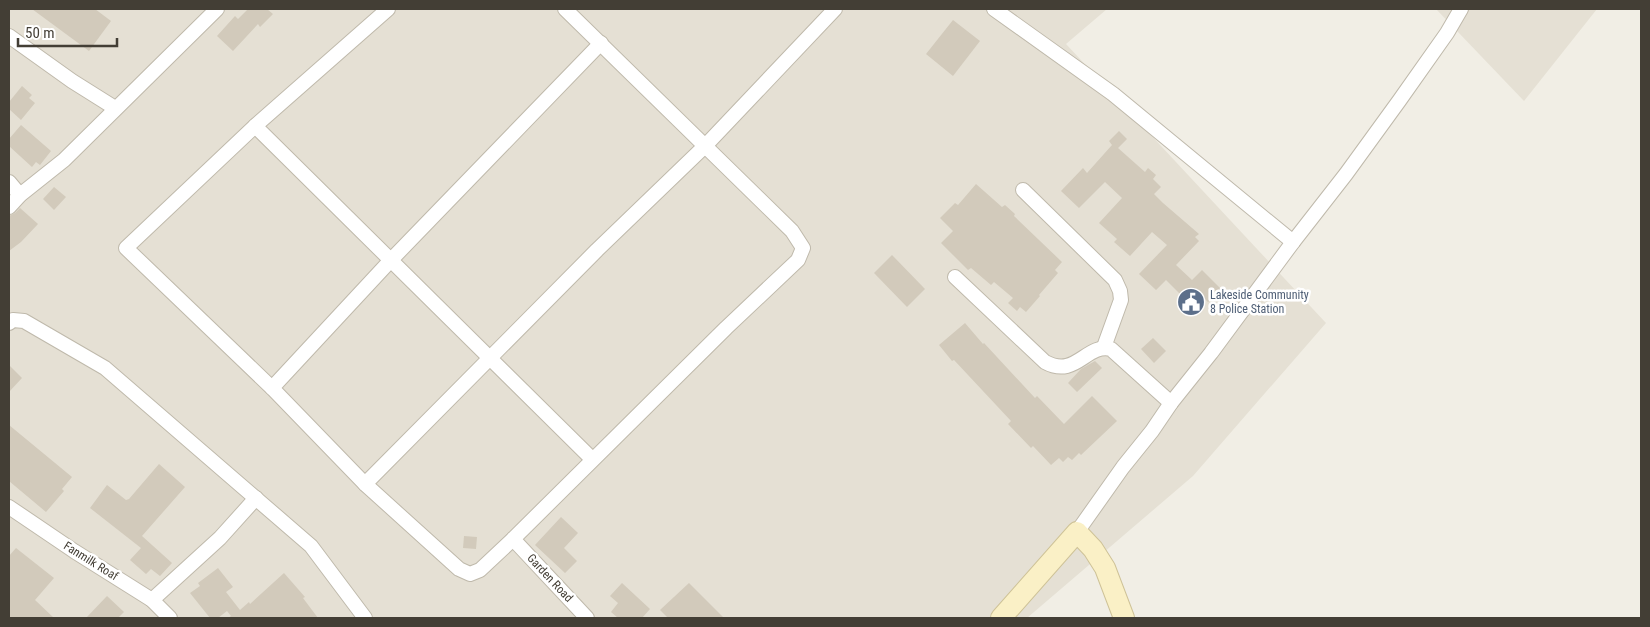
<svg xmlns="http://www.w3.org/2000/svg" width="1650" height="627" viewBox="0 0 1650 627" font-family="'Roboto Condensed',sans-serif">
<rect width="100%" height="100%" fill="#f1eee5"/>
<g fill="#e5e0d4">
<path d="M 9,9 L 1107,9 L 1066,44 L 1326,323 L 1193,476 L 1027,618 L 9,618 Z"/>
<path d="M 1436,9 L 1597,9 L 1524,101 Z"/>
</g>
<g fill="#d2cabb">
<path d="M 32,9 L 95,9 L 111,21 L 89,51 Z"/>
<path d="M 248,9 L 267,9 L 273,14 L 260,27 L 258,24 L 233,51 L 217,36 L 235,16 L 238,19 Z"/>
<path d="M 953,20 L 980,41 L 953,76 L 926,54 Z"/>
<path d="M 22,86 L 32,95 L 29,98 L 35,103 L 21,120 L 9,109 L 9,102 Z"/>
<path d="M 21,125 L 51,151 L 40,165 L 36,162 L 32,167 L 9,146 L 9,139 Z"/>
<path d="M 1119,131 L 1127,139 L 1118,148 L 1145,172 L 1148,168 L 1156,175 L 1153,179 L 1161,187 L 1154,194 L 1163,203 L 1199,234 L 1195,237 L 1199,241 L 1176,265 L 1192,280 L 1202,270 L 1221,289 L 1208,302 L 1203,297 L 1193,307 L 1166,280 L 1156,290 L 1139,274 L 1167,245 L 1152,232 L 1130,256 L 1114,242 L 1117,239 L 1099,223 L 1122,198 L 1105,182 L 1079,208 L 1061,191 L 1083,168 L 1087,173 L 1112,145 L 1109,141 Z"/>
<path d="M 976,184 L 1002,207 L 1005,205 L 1015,214 L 1014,216 L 1062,262 L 1055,270 L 1058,273 L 1039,295 L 1040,296 L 1026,312 L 1020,307 L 1017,311 L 1008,303 L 1013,298 L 994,282 L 991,285 L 971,268 L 968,270 L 941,243 L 953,231 L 940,218 L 955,203 L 958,205 Z"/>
<path d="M 54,187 L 66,197 L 54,210 L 43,199 Z"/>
<path d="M 20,208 L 38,224 L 21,242 L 9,251 L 9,216 L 15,213 Z"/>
<path d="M 892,255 L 925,289 L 907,307 L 874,273 Z"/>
<path d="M 965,323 L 983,344 L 984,343 L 1035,398 L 1037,396 L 1064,424 L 1092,396 L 1117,421 L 1081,455 L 1079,453 L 1072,460 L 1068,457 L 1063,462 L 1059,458 L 1051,465 L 1033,446 L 1031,448 L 1008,424 L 1011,421 L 954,360 L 952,361 L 939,345 Z"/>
<path d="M 1153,338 L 1166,351 L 1154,363 L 1141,349 Z"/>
<path d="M 1095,361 L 1102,368 L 1077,392 L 1068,383 L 1081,369 Z"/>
<path d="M 9,365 L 22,378 L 9,392 Z"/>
<path d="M 9,425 L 72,477 L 62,489 L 64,491 L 46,512 L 9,481 Z"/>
<path d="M 159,464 L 185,487 L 142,536 L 172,563 L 160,576 L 151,569 L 146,574 L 130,560 L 141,548 L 90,508 L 107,485 L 126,500 L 129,499 Z"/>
<path d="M 561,517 L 578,533 L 564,548 L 577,561 L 565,573 L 535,545 Z"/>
<path d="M 464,536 L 477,537 L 476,549 L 463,548 Z"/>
<path d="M 16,548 L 54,578 L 35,600 L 54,618 L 9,618 L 9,556 Z"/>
<path d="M 218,568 L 233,587 L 226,592 L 240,610 L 249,602 L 250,604 L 284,573 L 305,597 L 303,598 L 318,618 L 228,618 L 231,616 L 227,611 L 218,618 L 210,618 L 190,593 L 200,586 L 198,583 Z"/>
<path d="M 622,583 L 650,609 L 642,618 L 618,618 L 611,612 L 618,603 L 610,596 Z"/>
<path d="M 689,583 L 724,618 L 668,618 L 660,610 Z"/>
<path d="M 107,596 L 124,612 L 118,618 L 86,618 Z"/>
</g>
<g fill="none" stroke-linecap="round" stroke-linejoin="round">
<g stroke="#bfb9ab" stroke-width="16">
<g id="street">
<path d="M 388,9 L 255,126 L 126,248 L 272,388 L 365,484 L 459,569 L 470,574 L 480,570 L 513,539 L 726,328 L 798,260 L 803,248 L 792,231 L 565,9"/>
<path d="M 994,9 L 1113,94 L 1293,242"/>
<path d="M 9,36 L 72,81 L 115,108"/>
<path d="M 255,126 L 592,459"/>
<path d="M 9,182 L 20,195"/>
<path d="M 1023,190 L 1115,280 L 1120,291 L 1121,300 L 1104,347"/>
<path d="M 9,207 L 20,195 L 64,160 L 217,9"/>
<path d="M 955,277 L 1045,362 C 1076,379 1086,343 1111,349 L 1171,403"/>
<path d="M 9,323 L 13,320 L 24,321 L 105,368 L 311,546 L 365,618"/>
<path d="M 272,388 L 390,261 L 601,43"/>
<path d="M 365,484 L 597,250 L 706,145 L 835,9"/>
<path d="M 9,507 L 74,551 L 152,600 L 170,618"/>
<path d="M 1077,532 L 1123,467 L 1152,431 L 1171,403 L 1211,353 L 1293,242 L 1346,174 L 1399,101 L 1447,33 L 1461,9"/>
<path d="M 513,539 L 587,618"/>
<path d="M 152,600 L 220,538 L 256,498"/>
</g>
</g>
<g stroke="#cec297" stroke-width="22">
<path id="secondary" d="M 1001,618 L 1077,532 L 1093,549 L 1105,568 L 1124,618"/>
</g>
<use href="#street" stroke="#fff" stroke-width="14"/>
<use href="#secondary" stroke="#faf0c6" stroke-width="20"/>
</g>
<defs>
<g id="civic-disc" transform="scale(1.4375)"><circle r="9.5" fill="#5c6f8a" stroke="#fff"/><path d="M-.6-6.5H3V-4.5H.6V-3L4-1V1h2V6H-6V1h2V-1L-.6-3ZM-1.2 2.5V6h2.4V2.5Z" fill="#fff"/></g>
</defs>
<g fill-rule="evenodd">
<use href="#civic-disc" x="1191" y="302"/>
</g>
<g text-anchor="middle" stroke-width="5" stroke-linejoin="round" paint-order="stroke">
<g font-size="12" fill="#4e5e75" stroke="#fff" text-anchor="start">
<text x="1210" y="299">Lakeside Community<tspan x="1210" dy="14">8 Police Station</tspan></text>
</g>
<g font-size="12" fill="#433e35" stroke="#fff">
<text transform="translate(91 561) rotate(32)" y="4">Fanmilk Roaf</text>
<text transform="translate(550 578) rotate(47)" y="4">Garden Road</text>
</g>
</g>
<rect width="1650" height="627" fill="none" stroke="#433e35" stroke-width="20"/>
<path d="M18 38v8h99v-8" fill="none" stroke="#433e35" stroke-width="2.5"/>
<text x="25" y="38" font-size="15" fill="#433e35" stroke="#ffffff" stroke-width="4" paint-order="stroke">50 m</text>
</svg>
